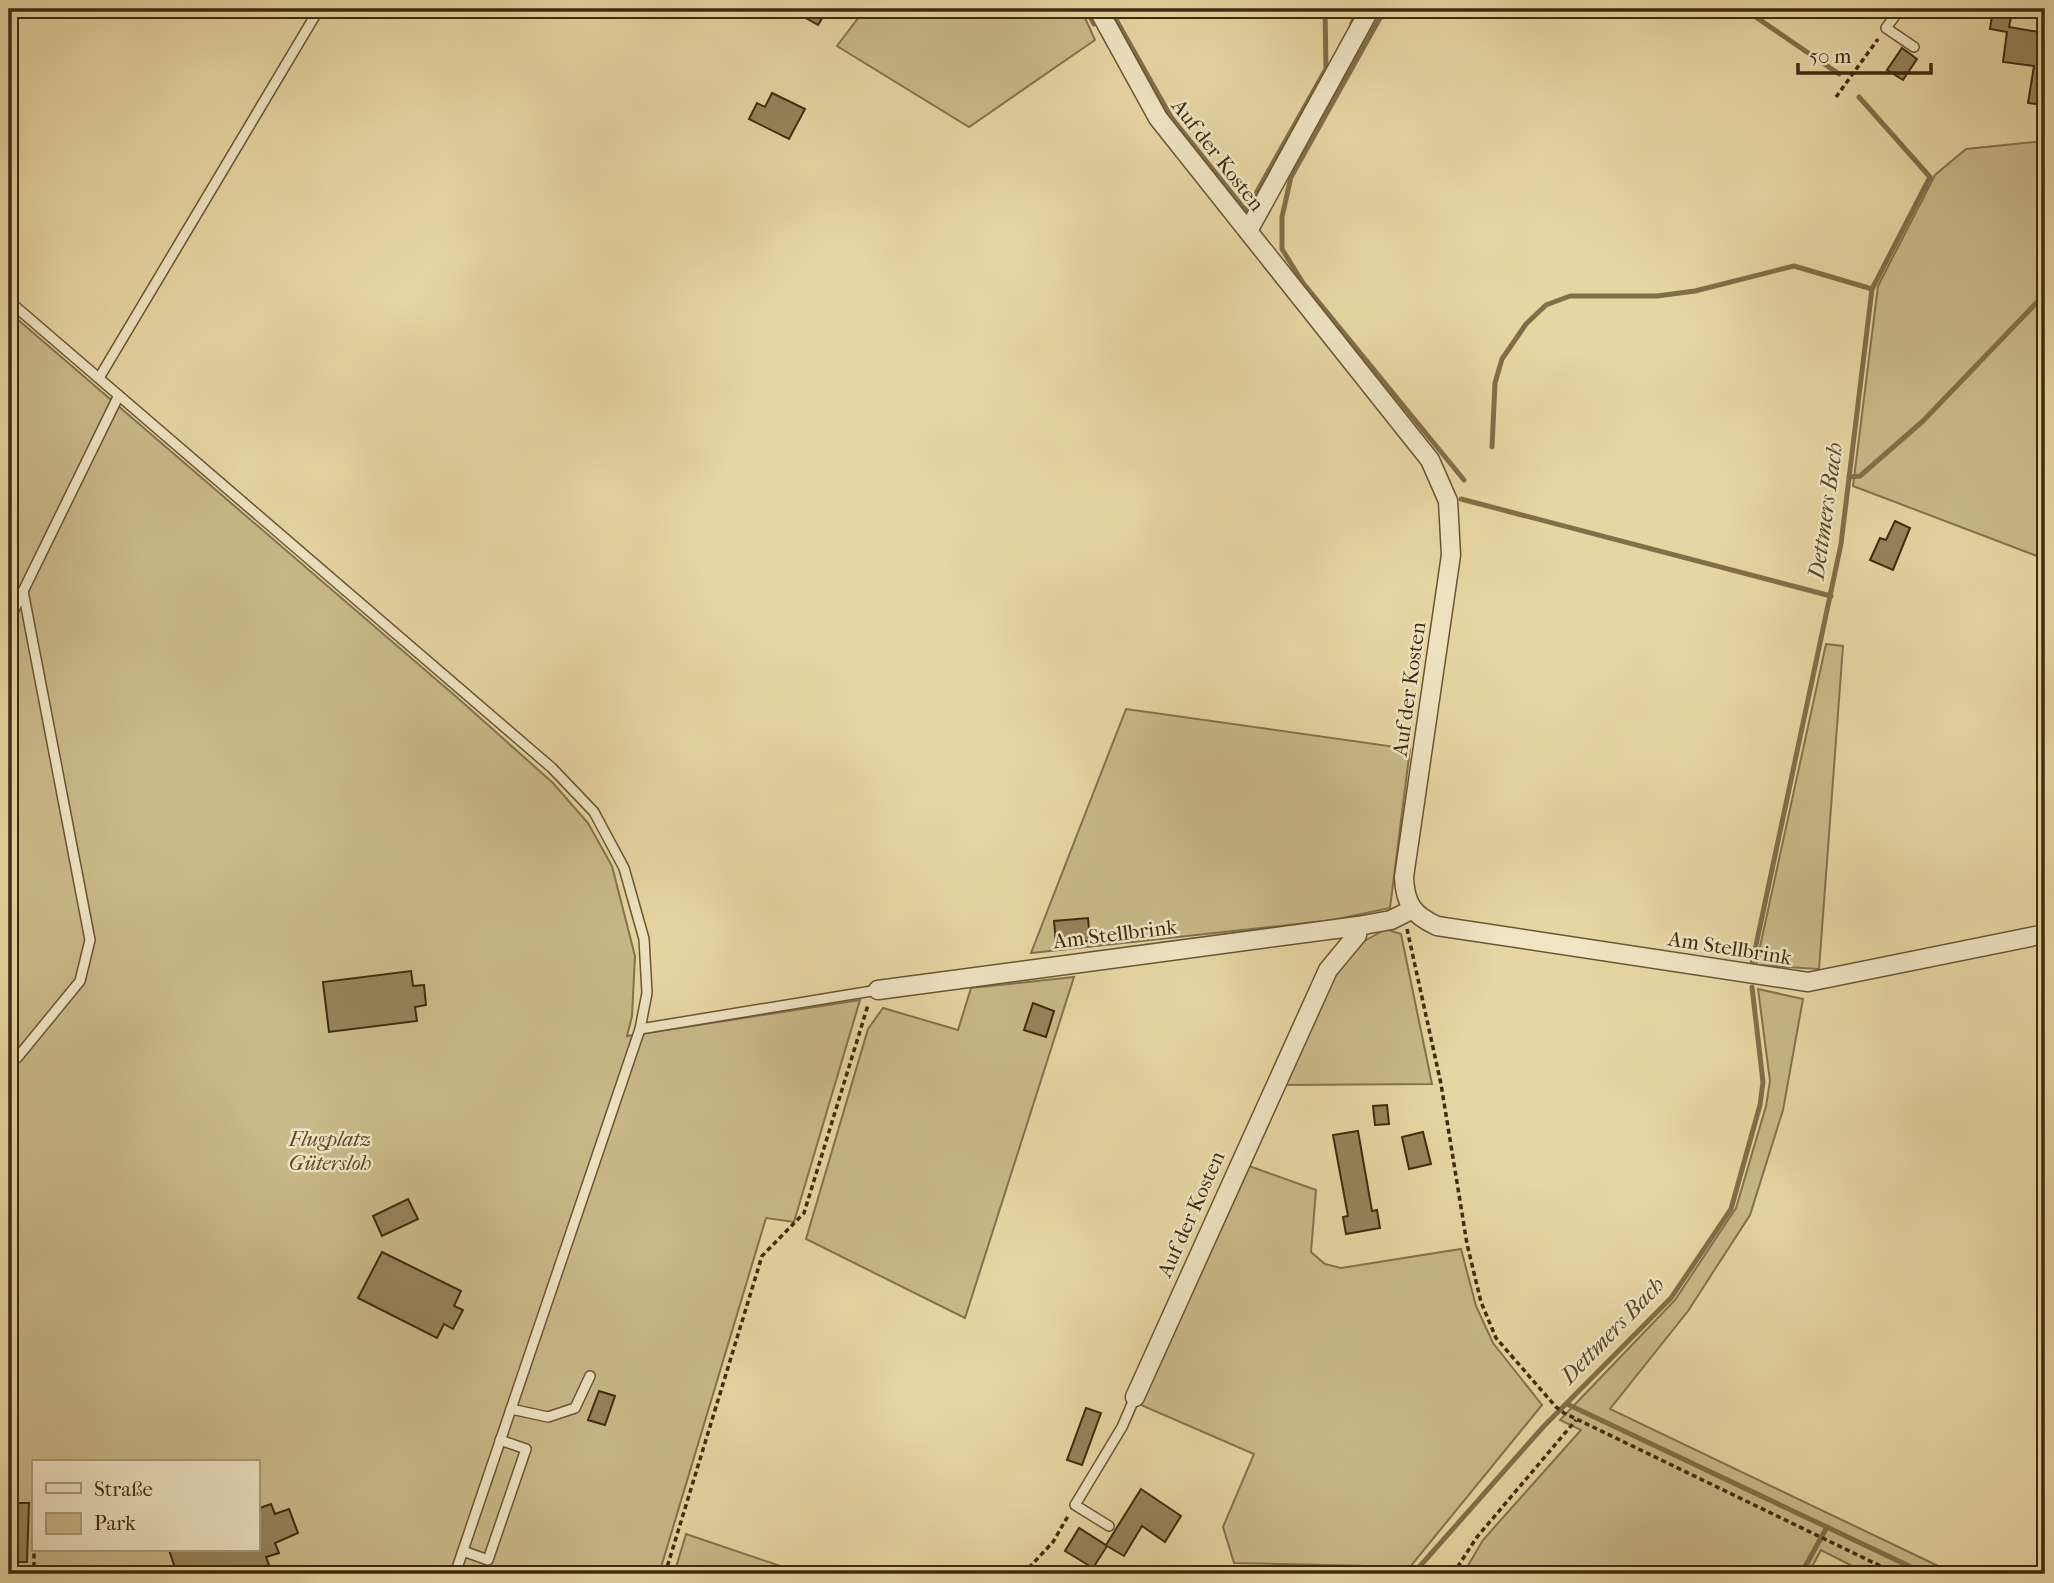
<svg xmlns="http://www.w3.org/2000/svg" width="2054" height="1583" viewBox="0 0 2054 1583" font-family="'IM FELL French Canon',serif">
<rect width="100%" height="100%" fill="#e7d6a3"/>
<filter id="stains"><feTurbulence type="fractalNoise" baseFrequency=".00286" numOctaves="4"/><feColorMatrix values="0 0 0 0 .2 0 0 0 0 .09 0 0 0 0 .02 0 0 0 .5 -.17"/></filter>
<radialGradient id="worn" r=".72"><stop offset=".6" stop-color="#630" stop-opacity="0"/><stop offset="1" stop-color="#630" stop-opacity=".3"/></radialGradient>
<g fill="#cab98a" stroke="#84724c" stroke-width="2" fill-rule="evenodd">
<path d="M 865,9 L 1081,9 L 1095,40 L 969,127 L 837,46 Z"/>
<path d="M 2045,141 L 2045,559 L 1853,486 L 1878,286 L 1935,175 L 1966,149 Z"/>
<path d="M 9,312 L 460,700 L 553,783 L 588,823 L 612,866 L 635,956 L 632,1016 L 627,1036 L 860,1000 L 794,1222 L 766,1218 L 659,1574 L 9,1574 ZM 33,1462 L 257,1462 L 257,1550 L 33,1550 Z"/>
<path d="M 1826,644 L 1843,646 L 1819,969 L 1756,965 Z"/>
<path d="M 1126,709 L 1410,749 L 1390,908 L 1333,920 L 1031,953 Z"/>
<path d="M 1386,929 L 1401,934 L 1432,1084 L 1284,1085 L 1334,973 L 1359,944 Z"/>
<path d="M 1074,977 L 965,1318 L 806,1239 L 868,1029 L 883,1008 L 958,1030 L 971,988 Z"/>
<path d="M 1758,989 L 1803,999 L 1783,1110 L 1750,1215 L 1688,1311 L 1610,1409 L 1955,1574 L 1868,1574 L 1821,1550 L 1808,1574 L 1463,1574 L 1483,1540 L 1581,1430 L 1560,1420 L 1675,1300 L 1736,1208 L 1766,1106 L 1770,1081 Z"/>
<path d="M 1249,1166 L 1316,1190 L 1311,1252 L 1325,1264 L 1341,1268 L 1461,1249 L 1476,1306 L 1493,1343 L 1542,1405 L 1410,1567 L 1234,1563 L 1223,1527 L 1254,1454 L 1141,1405 Z"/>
<path d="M 686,1534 L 804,1574 L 674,1574 Z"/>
</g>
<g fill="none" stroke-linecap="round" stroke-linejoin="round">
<g stroke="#826e49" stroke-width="5">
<path d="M 1086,9 L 1094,24"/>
<path d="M 1110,9 L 1171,117 L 1246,211 L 1326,69 L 1325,9"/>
<path d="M 1385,9 L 1291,177 L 1282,217 L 1282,249 L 1303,283 L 1464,480"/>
<path d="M 1744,9 L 1839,74"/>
<path d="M 1352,23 L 1360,9"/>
<path d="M 1492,447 L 1495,383 L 1502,359 L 1526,324 L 1546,305 L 1570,296 L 1657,296 L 1695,291 L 1794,266 L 1872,289"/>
<path d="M 1849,477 L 1860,476 L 1923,421 L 2045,294"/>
<path d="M 1461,499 L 1831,596"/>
<path d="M 1752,964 L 1841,544 L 1872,289 L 1930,177 L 1859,97"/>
<path d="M 1567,1404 L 1926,1574"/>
<path d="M 1204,1574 L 1221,1568 L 1327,1574"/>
<path d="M 1413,1574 L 1544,1426 L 1671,1298 L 1731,1209 L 1760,1105 L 1763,1082 L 1752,987"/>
<path d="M 1801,1574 L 1827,1527"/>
</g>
</g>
<g fill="#96835b" stroke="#3f2a0e" stroke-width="2">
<path d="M 790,9 L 828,9 L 818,25 Z"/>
<path d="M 1993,9 L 2012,12 L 2009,27 L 2045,33 L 2045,105 L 2028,103 L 2034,66 L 2003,62 L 2007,32 L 1990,29 Z"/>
<path d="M 1902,48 L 1917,59 L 1903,80 L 1887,70 Z"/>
<path d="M 772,93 L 805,109 L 789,139 L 749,119 L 757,103 L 765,107 Z"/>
<path d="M 1895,521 L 1910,528 L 1893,570 L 1870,560 L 1880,538 L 1886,540 Z"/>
<path d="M 1088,918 L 1090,941 L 1056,944 L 1054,921 Z"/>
<path d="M 411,971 L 413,986 L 424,985 L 426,1005 L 415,1007 L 417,1021 L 329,1032 L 323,982 Z"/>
<path d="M 1033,1003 L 1054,1011 L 1046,1037 L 1024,1030 Z"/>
<path d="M 1387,1105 L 1389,1124 L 1375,1125 L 1373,1106 Z"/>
<path d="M 1358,1131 L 1372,1211 L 1377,1210 L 1380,1228 L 1346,1234 L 1343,1217 L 1348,1216 L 1333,1135 Z"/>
<path d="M 1423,1132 L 1431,1164 L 1409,1169 L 1402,1137 Z"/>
<path d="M 408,1199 L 418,1219 L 382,1236 L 373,1216 Z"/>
<path d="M 382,1252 L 461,1291 L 454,1306 L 463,1310 L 453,1329 L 444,1324 L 437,1338 L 358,1298 Z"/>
<path d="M 599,1391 L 615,1396 L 605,1425 L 588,1420 Z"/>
<path d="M 1086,1408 L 1101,1413 L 1082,1465 L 1067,1460 Z"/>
<path d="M 1141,1489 L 1181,1516 L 1165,1542 L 1142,1526 L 1124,1556 L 1107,1546 L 1093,1568 L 1065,1551 L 1079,1528 L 1106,1545 Z"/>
<path d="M 9,1503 L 29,1503 L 27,1562 L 9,1562 Z"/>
<path d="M 271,1504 L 275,1514 L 289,1509 L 298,1533 L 275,1543 L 279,1553 L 266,1557 L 269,1565 L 243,1574 L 177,1574 L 169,1550 L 257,1550 L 257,1509 Z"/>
</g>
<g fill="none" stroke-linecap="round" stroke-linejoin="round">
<g stroke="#695533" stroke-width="12">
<g id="service">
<path d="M 1900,9 L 1886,28 L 1914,47"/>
<path d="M 9,301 L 552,768 L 594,812 L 624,868 L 644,939 L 647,993 L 640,1029 L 455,1574"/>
<path d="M 99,378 L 319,9"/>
<path d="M 9,620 L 118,397"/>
<path d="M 640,1029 L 878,990"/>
<path d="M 17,1058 L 80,981 L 90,940 L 23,591"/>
<path d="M 511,1409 L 548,1417 L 575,1408 L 590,1376"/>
<path d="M 1109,1526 L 1075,1505 L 1122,1427 L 1135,1397"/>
<path d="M 463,1551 L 488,1560 L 526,1449 L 500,1440"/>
</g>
</g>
<g stroke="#695533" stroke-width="21">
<g id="minor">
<path d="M 1098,9 L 1158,118 L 1430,460 L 1448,501 L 1451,555 L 1404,877 C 1405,904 1413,915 1437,926 L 1808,982 L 2045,934"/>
<path d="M 1248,231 L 1370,9"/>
<path d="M 878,990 L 1358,926 L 1391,920 L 1411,910"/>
<path d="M 1135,1397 L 1328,970 L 1357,935 L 1358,926"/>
</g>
</g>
<g stroke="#3f2a0e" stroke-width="3.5" stroke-dasharray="5 3.5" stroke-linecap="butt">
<path d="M 1836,97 L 1878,39"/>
<path d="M 1407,929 L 1441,1084 L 1467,1244 L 1481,1302 L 1496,1338 L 1556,1407 L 1564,1413 L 1897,1574"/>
<path d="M 9,1567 L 68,1567"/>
<path d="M 34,1567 L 34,1550"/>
<path d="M 665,1574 L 762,1256 L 804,1213 L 868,1005"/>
<path d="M 1023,1574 L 1053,1542 L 1068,1516"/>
<path d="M 1453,1574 L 1477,1537 L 1576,1420"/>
</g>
<use href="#service" stroke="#efe4c3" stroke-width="9"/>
<use href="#minor" stroke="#efe4c3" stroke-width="18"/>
</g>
<g text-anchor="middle" stroke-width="5" stroke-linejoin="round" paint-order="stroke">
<g font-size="21" fill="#3f2a0e" stroke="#efe4c3">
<text transform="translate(1218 155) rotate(52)" y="7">Auf der Kosten</text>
<text transform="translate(1409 689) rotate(-82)" y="7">Auf der Kosten</text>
<text transform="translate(1115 934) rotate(-7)" y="7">Am Stellbrink</text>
<text transform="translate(1730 948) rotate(9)" y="7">Am Stellbrink</text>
<text transform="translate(1191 1214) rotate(-66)" y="7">Auf der Kosten</text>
</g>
<g font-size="21" font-style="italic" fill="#5b4727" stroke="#efe4c3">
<text x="330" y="1146">Flugplatz<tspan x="330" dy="24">Gütersloh</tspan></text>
</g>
<g font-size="23" font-style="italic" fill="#5b4626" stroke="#efe4c3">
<text transform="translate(1825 511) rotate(-82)" y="8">Dettmers Bach</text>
<text transform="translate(1612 1330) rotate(-46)" y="8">Dettmers Bach</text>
</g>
</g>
<rect width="2054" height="1583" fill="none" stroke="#e7d6a3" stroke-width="35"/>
<rect x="10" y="10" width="2033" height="1562" fill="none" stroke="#3f2a0e" stroke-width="3.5"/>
<rect x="18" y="18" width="2019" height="1548" fill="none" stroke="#3f2a0e" stroke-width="2"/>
<rect x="32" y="1460" width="228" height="91" fill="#efe4c3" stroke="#a99a7b" stroke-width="2"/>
<rect x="46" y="1483" width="35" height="10" fill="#efe4c3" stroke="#a99a7b" stroke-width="2"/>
<text x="94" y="1496" font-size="21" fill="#3f2a0e">Straße</text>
<rect x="46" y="1513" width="35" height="21" fill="#cab98a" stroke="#a99a7b" stroke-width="2"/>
<text x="94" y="1530" font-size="21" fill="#3f2a0e">Park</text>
<path d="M1798 63v10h133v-10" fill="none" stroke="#3f2a0e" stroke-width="3.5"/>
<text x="1809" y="63" font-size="21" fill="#3f2a0e" stroke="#efe4c3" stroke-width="5" paint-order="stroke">50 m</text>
<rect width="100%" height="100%" filter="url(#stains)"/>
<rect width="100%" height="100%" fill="url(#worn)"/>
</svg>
